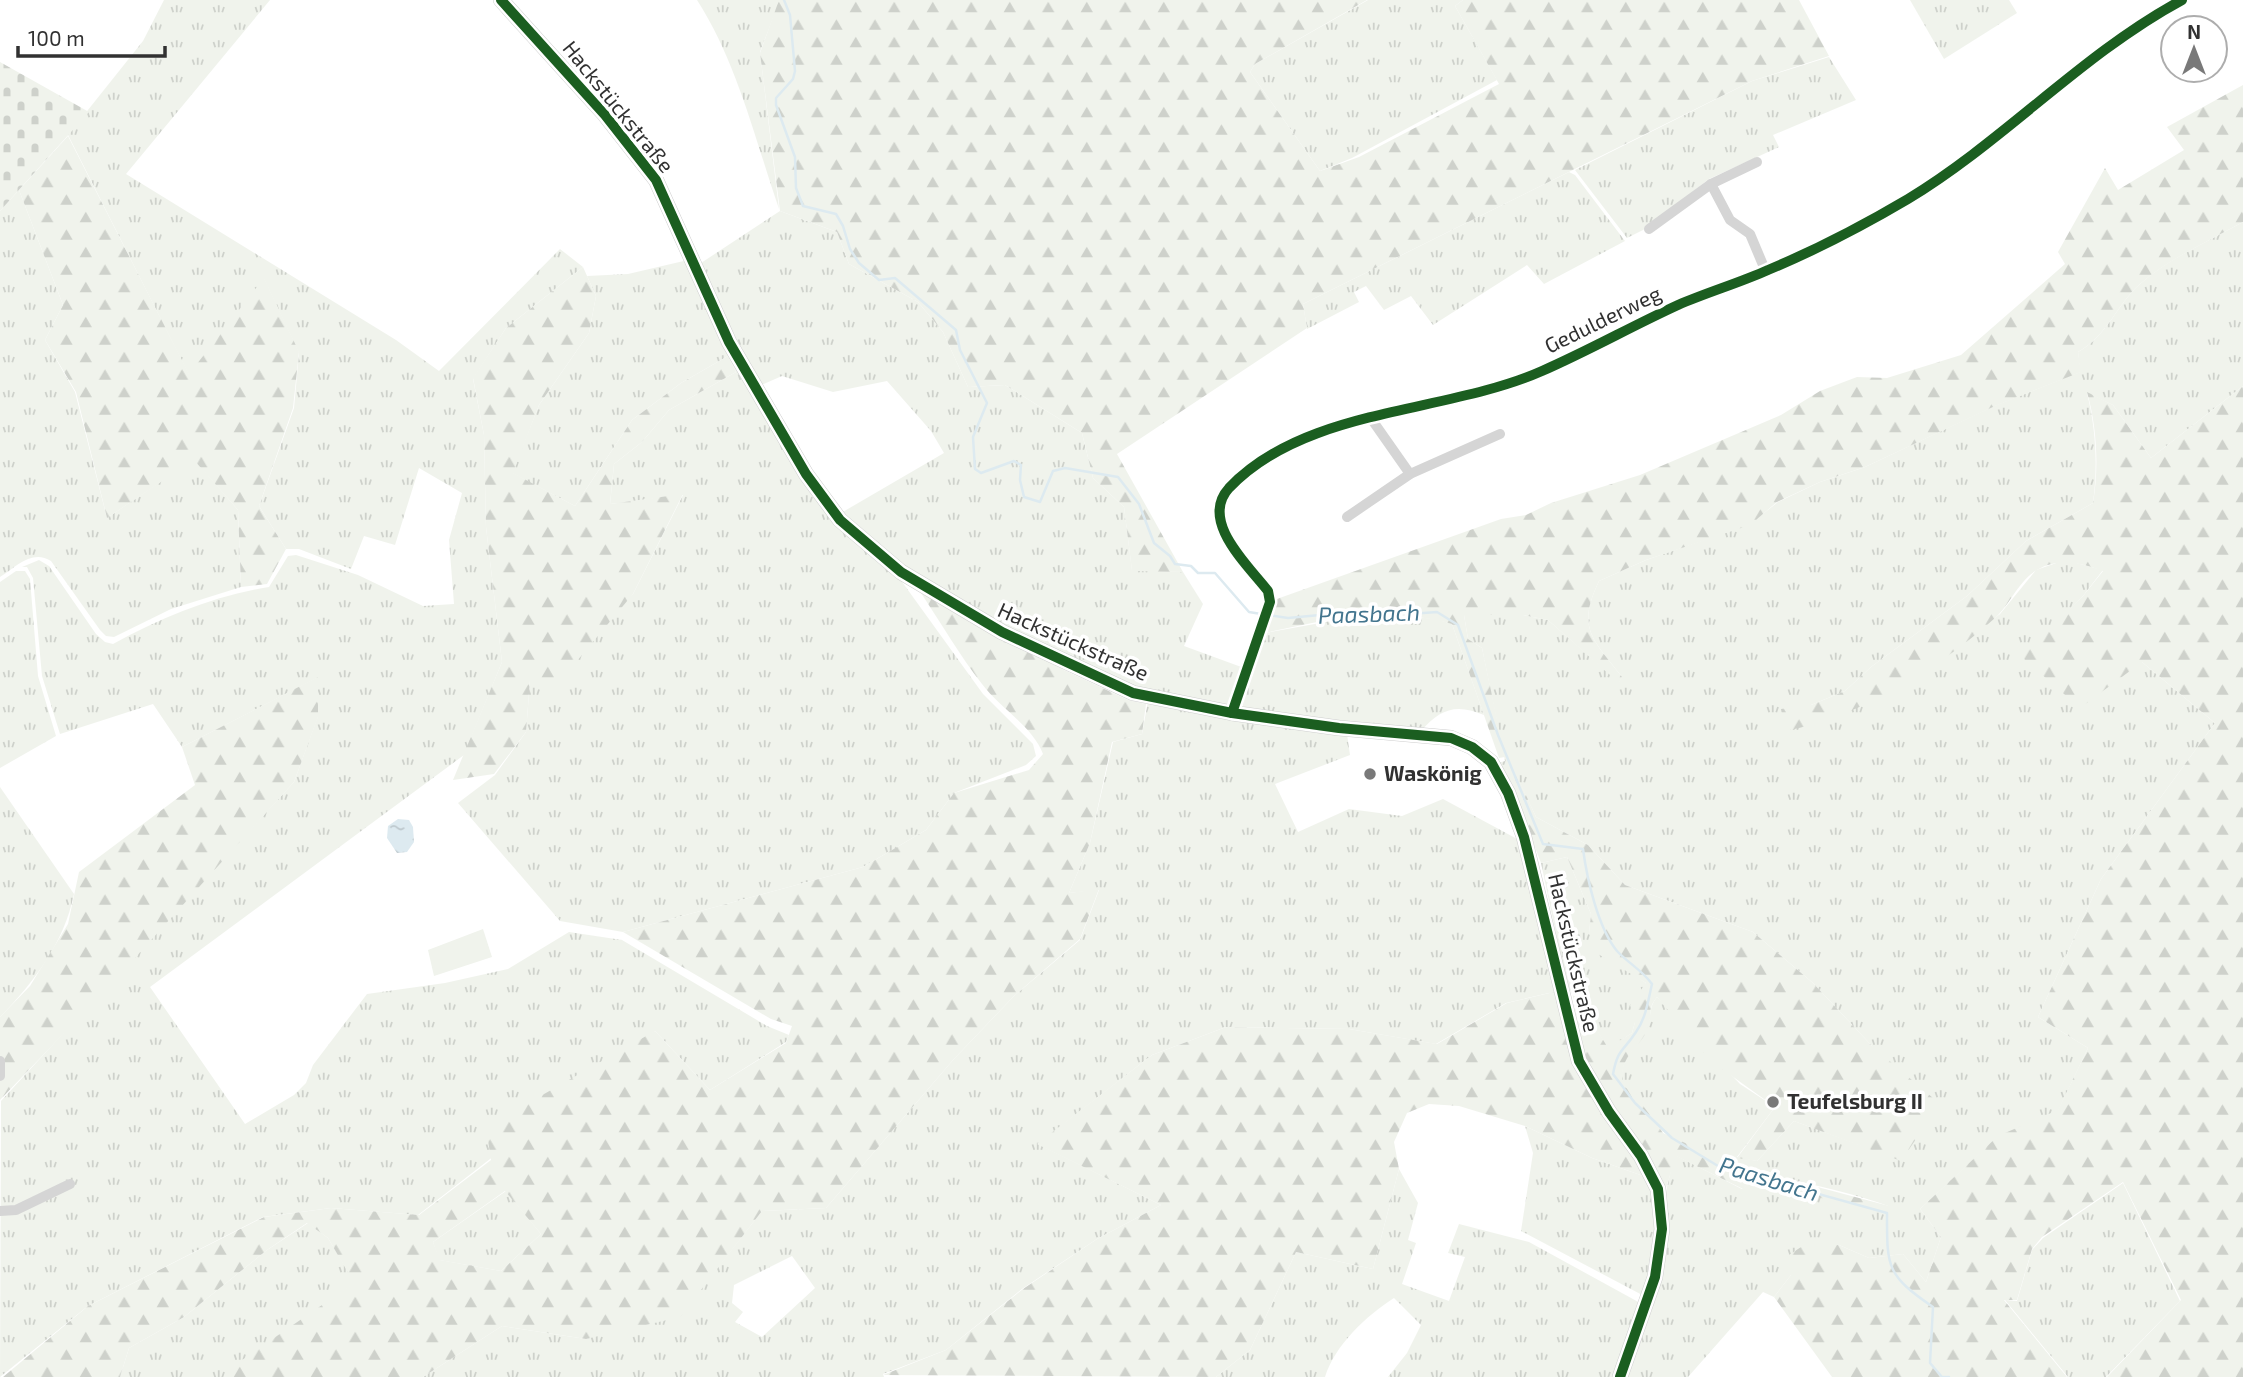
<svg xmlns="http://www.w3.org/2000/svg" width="2243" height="1377" viewBox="0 0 2243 1377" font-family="'Exo 2',sans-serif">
<defs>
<pattern id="grass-tufts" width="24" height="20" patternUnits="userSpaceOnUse" patternTransform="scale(1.75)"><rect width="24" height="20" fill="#f0f3ec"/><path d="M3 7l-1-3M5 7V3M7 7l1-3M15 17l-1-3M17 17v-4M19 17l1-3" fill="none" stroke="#ced1cb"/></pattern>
<pattern id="forest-firs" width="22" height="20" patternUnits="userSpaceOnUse" patternTransform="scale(1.75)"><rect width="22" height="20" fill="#f0f3ec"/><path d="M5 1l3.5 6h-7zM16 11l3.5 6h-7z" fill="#ced1cb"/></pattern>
<pattern id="cemetery-stones" width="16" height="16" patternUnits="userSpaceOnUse" patternTransform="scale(1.75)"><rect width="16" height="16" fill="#f0f3ec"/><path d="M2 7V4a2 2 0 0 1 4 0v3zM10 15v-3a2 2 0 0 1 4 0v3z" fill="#ced1cb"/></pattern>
<pattern id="water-ripples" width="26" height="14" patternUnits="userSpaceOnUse" patternTransform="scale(1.75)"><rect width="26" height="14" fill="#ddeaf0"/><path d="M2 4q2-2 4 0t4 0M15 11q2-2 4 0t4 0" fill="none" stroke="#bec9ce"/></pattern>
</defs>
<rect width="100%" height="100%" fill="#fff"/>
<g fill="url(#grass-tufts)" fill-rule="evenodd">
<path d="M 164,0 L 270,0 L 126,174 L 396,340 L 439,371 L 560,249 L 583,267 L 506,328 L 473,379 L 484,435 L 486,527 L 502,662 L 464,755 L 150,987 L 245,1124 L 294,1095 L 306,1083 L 313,1065 L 367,994 L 445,983 L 508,969 L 569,932 L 622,940 L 767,1026 L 789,1035 L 786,1042 L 710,1090 L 655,1031 L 418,1215 L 331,1208 L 263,1217 L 88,1306 L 0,1377 L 1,1101 L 294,782 L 318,716 L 317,678 L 182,747 L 153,704 L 60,734 L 42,676 L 33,578 L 27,567 L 22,567 L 39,560 L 49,566 L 96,634 L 105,642 L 113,644 C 163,617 213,596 269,587 L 288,556 L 296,555 L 358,575 L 423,606 L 454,604 L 449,540 L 462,493 L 419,468 L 395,545 L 364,536 L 351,569 L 299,549 L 286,549 L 259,506 L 294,408 L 299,353 L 264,279 L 189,375 L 68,135 L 143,41 Z"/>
<path d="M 697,0 L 780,0 L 760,52 L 779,209 C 755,139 737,62 697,0 Z"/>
<path d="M 1368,0 L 1463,0 L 1455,6 L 1497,80 L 1352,158 L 1320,171 L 1250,72 L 1255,64 Z"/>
<path d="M 1910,0 L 2009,0 L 2017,13 L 1944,59 Z"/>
<path d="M 1829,57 L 1856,100 L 1773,135 L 1779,147 L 1709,179 L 1645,229 L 1627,238 L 1575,170 L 1752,81 Z"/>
<path d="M 1569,172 L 1575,175 L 1625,241 L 1544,284 L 1527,265 L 1433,325 L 1411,296 L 1384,310 L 1366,286 L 1354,292 L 1359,302 L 1307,329 L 1303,304 Z"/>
<path d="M 19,190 L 63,305 L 45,340 L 75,392 L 107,518 L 194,459 L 238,510 L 241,587 L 171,609 L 114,637 L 106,636 L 100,630 L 51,561 C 32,549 16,567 0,577 L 0,211 Z"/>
<path d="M 780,211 L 837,232 L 849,264 L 918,302 L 943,332 L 968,387 L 1005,385 L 1082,433 L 1093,478 L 1124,507 L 1132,570 L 1183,572 L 1203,604 L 1184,646 L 1244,668 L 1229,708 L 1133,688 L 1005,627 L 893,561 L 841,513 L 944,453 L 931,431 L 887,381 L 833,392 L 782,376 L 759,386 L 728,328 L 701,263 Z"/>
<path d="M 2243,222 L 2243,386 L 2151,458 L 2113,405 L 2087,393 C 2096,429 2098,466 2093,503 L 2026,541 L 1967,596 L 1871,667 L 1845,691 L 1811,705 L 1785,730 L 1899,684 L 1928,668 L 2000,614 L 2036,570 L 2065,560 L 2103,570 L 2083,596 L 2022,656 L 2142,662 L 2215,723 L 2101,879 L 2038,1017 L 2088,1048 L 2058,1111 L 1998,1137 L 1920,1209 L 1941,1237 L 1926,1282 L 1903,1254 L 1869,1258 L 1839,1245 L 1791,1275 L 1774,1297 L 1763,1292 L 1688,1377 L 1626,1377 C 1652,1305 1654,1229 1675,1155 L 1742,1189 L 1753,1181 L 1891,1207 C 1819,1180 1731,1176 1665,1133 C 1647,1122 1641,1097 1622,1086 C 1619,1055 1636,1052 1647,1027 C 1652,1016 1648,1008 1657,997 L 1740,1084 L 1775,1107 L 1737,1157 L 1757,1161 L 1794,1121 L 1901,1160 L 1872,1046 L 1813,983 L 1753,932 L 1625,885 L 1588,845 L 1536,817 L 1520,783 L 1511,786 L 1498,763 L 1505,761 L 1482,648 L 1468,639 L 1464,615 L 1523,615 L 1548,620 L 1619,682 L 1622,677 C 1593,639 1576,629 1599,581 L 1646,560 L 1750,524 L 1778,502 L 1820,482 L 1865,467 L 1994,406 L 2080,372 L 2078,352 C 2108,335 2117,304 2140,284 C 2169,258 2209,241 2243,222 Z"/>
<path d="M 688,260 L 799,470 L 900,579 L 983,694 L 1033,744 L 1036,756 L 1026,765 L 954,793 L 926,830 L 863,867 L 623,932 L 560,921 L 458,803 L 495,775 L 526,732 L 530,680 L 633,594 L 683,495 L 610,504 L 614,464 L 642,442 L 669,410 L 736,372 L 728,356 L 681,383 L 632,420 L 575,506 L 512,473 L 539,405 L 589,333 L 596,296 L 587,276 L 628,274 Z"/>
<path d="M 16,571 L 25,571 L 30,579 L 38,676 L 56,736 L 0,768 L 0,582 Z"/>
<path d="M 1376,613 L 1436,619 L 1452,624 L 1484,715 C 1456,703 1440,709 1421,731 L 1254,712 L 1243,706 L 1240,698 L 1265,633 Z"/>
<path d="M 1148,701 L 1347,734 L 1350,755 L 1275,784 L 1298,832 L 1349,809 L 1402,816 L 1443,799 L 1519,840 L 1558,991 L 1506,1003 L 1436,1044 L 1349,1029 L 1226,1027 L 1152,1055 L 1038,1144 L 1161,1205 L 1097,1239 L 1022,1289 L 946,1350 L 883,1374 L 884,1377 L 423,1377 L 502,1326 L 586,1339 L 693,1299 L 762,1211 L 826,1208 L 953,1060 L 1014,996 L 1080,940 L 1099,890 L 1069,893 L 1090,843 L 1113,742 L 1142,734 ZM 792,1256 L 815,1288 L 762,1337 L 735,1322 L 743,1312 L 732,1303 L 734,1285 Z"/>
<path d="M 0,787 L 74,894 C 64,943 34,982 0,1017 Z"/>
<path d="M 1567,857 L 1591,914 L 1589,933 L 1627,970 L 1646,983 L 1632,1033 L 1608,1049 L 1576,995 L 1573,996 L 1566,981 L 1541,863 Z"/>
<path d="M 1525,1126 L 1592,1158 L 1649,1178 L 1659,1226 L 1646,1297 L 1521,1231 L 1533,1153 Z"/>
<path d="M 1399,1169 L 1418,1203 L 1408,1240 L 1416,1243 L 1402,1284 L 1449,1301 L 1465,1257 L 1448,1253 L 1459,1224 L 1529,1242 L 1642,1304 L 1616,1377 L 1388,1377 L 1407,1353 L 1421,1325 L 1394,1298 C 1366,1316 1335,1345 1325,1377 L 1216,1377 L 1250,1350 L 1296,1252 L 1373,1269 Z"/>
<path d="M 2123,1183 L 2180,1301 L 2106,1377 L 2068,1377 L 2005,1300 L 2017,1301 L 2032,1250 L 2043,1238 Z"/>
<path d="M 506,1191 L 541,1234 L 501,1271 L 439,1260 L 433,1242 Z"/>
<path d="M 308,1223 L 328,1238 L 355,1283 L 233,1367 L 232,1377 L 120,1377 L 129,1348 L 184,1317 L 267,1250 Z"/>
</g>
<g fill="url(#forest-firs)" fill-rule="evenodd">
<path d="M 779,0 L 1367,0 L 1255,64 L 1250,72 L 1320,171 L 1359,157 L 1499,84 L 1455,6 L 1463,0 L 1799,0 L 1829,56 L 1752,81 L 1303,304 L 1307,328 L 1117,454 L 1183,572 L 1132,571 L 1124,507 L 1093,478 L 1082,433 L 1005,385 L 968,387 L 943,332 L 918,302 L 849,264 L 837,232 L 780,211 L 760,53 Z"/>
<path d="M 2243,85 L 2243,222 C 2209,241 2170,258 2140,284 C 2117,304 2108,335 2078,352 L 2081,372 L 1995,406 L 1865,467 L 1820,482 L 1777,502 L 1750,525 L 1646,560 L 1599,581 C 1576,629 1593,639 1622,677 L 1619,683 L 1548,620 L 1523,615 L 1464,615 L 1468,639 L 1482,648 L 1505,757 L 1499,758 L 1452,624 C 1390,606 1326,619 1265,633 L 1274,600 L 1501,519 L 1526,515 L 1551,503 L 1640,475 L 1781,415 L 1820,391 L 1857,377 L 1887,378 L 1961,355 L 2065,264 L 2058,252 L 2105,168 L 2118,190 L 2184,150 L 2167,127 Z"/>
<path d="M 68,136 L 189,374 L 264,278 L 299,352 L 293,408 L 259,506 L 286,549 L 267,584 L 241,587 L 238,510 L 194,460 L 107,518 L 76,392 L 45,340 L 63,305 L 19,190 Z"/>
<path d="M 583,267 L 596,296 L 589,333 L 539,405 L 513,473 L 575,506 L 632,420 L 681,383 L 728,356 L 736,372 L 669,410 L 642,442 L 614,464 L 610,504 L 683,494 L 633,594 L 561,680 L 530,680 L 526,732 L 494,774 L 453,780 L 502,662 L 486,527 L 484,435 L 473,378 L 506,328 Z"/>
<path d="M 2243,386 L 2243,1377 L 2107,1377 L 2181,1300 L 2123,1182 L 2042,1237 L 2032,1249 L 2017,1300 L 2004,1300 L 2067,1377 L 1832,1377 L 1774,1297 L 1791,1275 L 1786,1257 L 1804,1245 L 1839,1245 L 1869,1258 L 1903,1254 L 1926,1282 L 1941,1237 L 1920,1209 L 1998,1136 L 2058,1110 L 2088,1048 L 2038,1017 L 2101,879 L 2215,723 L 2142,662 L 2080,708 L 2025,660 L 2021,655 L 2083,596 L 2103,571 C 2082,563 2058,557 2037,570 C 2018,581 2010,605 1995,618 C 1938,669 1860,717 1785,731 L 1781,709 L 1811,705 L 1845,691 L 1871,667 L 1967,596 L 2026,541 L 2093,503 C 2099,467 2097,428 2087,392 L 2113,405 L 2151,458 Z"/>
<path d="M 921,593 L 1064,670 L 1128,700 L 1146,704 L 1142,734 L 1112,742 L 1090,843 L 1069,893 L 1099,889 L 1080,939 L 1014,996 L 953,1060 L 826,1208 L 762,1211 L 680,1317 L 586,1339 L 502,1326 L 423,1377 L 232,1377 L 232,1367 L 354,1283 L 328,1238 L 307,1223 L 267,1250 L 184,1317 L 129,1348 L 120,1377 L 3,1377 L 88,1306 L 264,1217 L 331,1208 L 419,1215 L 491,1160 L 486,1127 L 655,1031 L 710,1090 L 786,1043 L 792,1026 L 771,1019 L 623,932 L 863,867 L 926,830 L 954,793 L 1029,770 L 1043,754 C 1033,727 1000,708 982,684 C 960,656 941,623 921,593 ZM 505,1191 L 541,1234 L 501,1271 L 440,1260 L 433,1242 Z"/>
<path d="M 318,677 L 318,717 L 294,782 L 115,980 L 0,1100 L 0,1017 L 30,986 L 68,924 L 79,872 L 195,785 L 182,747 Z"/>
<path d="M 1520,782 L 1536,817 L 1588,845 L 1625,885 L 1753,932 L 1813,983 L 1872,1046 L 1940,1104 L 1901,1161 L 1794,1121 L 1757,1161 L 1737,1158 L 1775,1107 L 1711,1061 L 1657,997 C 1648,1008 1652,1012 1649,1024 C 1642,1051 1618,1051 1623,1086 L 1633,1092 L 1663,1133 L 1734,1165 L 1893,1207 L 1869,1210 L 1753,1181 L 1743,1189 L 1676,1156 L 1665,1191 L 1591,1072 L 1580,1046 L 1573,996 L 1576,995 L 1608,1048 L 1632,1033 L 1635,1022 L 1630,1005 L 1646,983 L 1598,954 L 1589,933 L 1591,914 L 1567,857 L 1541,863 L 1511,786 Z"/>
<path d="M 1558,991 L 1572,1052 L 1649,1178 L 1592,1158 L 1525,1126 L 1459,1106 L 1429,1104 L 1407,1113 L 1394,1142 L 1399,1169 L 1373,1269 L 1296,1252 L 1250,1350 L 1216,1377 L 883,1375 L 946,1350 L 1023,1289 L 1097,1239 L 1161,1205 L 1037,1144 L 1152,1055 L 1226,1027 L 1349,1029 L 1437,1044 L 1507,1003 Z"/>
</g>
<path fill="url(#cemetery-stones)" d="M 0,62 L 89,112 L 0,211 Z"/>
<path fill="#f0f3ec" d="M 483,929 L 492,957 L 434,976 L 428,950 Z"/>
<path fill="url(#water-ripples)" d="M 398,819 L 409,820 L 413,827 L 414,842 L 407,852 L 397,853 L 387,838 L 388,826 Z"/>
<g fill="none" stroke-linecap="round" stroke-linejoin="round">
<g stroke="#ddeaf0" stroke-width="2.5">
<path d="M 784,0 L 790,15 L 795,71 L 793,79 L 776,98 L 776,105 L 795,157 L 796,188 L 803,206 L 836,214 L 843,226 L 850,249 L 859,263 L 879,280 L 895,278 L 956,330 L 960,350 L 987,403 L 973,437 L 975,469 L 981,473 L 1014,461 L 1021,465 L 1020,480 L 1024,497 L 1040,502 L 1053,471 L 1065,468 L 1118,477 L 1139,504 L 1154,543 L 1170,556 L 1175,564 L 1191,566 L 1198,573 L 1215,573 L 1249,612 L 1261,614"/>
<path d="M 1268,615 L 1288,618 L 1373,610 L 1410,614 L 1437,612 L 1458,625 L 1498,735 L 1543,844 L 1583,849 C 1587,879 1598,928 1617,951 C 1628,963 1642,970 1652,984 C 1648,1001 1646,1018 1636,1032 C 1623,1052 1618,1048 1613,1074 L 1635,1103 L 1672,1138 L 1718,1166 L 1887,1213 C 1887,1267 1886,1275 1933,1307 L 1930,1363 L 1942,1377 L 1949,1377"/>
</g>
<g stroke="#d5d5d5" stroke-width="10">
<path d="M 1711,184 L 1730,220 L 1750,234 L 1766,272"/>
<path d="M 1649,229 L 1711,184 L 1757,162"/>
<path d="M 1370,417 L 1410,474"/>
<path d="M 1347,517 L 1410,474 L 1500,434"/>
<path d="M 1232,713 L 1270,602 L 1268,591 C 1248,565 1199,521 1229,488 C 1306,407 1445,414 1542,371 C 1588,351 1632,326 1678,305 C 1708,292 1739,283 1768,270 C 1816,250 1864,225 1908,199 C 2004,141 2082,54 2182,0"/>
<path d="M 0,1061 L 0,1076"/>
<path d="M 0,1211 L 16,1210 L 70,1184"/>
</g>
<path stroke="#cfcfcf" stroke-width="16" d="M 501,0 L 605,115 L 656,180 L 729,342 L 806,474 L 840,520 L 901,572 L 1002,632 L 1133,693 L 1232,713 L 1339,728 L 1451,738 L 1472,747 L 1491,762 L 1508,793 L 1524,837 L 1579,1061 L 1609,1112 L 1641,1156 L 1658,1189 L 1662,1229 L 1655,1277 L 1620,1377"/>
<g stroke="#fff" stroke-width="15">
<g id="cycleway">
<path d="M 501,0 L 605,115 L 656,180 L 729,342 L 806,474 L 840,520 L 901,572 L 1002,632 L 1133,693 L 1232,713 L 1339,728 L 1451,738 L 1472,747 L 1491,762 L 1508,793 L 1524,837 L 1579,1061 L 1609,1112 L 1641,1156 L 1658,1189 L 1662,1229 L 1655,1277 L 1620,1377"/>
<path d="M 1232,713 L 1270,602 L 1268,591 C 1248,565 1199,521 1229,488 C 1306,407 1445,414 1542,371 C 1588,351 1632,326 1678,305 C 1708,292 1739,283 1768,270 C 1816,250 1864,225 1908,199 C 2004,141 2082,54 2182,0"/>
</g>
</g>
<use href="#cycleway" stroke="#1b5e20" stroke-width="10"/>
</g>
<g fill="#797979" stroke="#fff" stroke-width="2.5">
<circle cx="1370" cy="774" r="7"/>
<circle cx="1773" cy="1102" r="7"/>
</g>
<g text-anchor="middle" stroke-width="7" stroke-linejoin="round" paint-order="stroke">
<g font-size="21" fill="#313131" stroke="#fff">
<text transform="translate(618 107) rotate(51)" y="7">Hackstückstraße</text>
<text transform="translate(1603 320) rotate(-26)" y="7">Gedulderweg</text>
<text transform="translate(1073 642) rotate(24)" y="7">Hackstückstraße</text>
<text transform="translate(1573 953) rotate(77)" y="7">Hackstückstraße</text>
</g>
<g font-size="21" font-weight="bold" fill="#313131" stroke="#fff" text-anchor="start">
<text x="1384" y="781">Waskönig</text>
<text x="1787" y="1109">Teufelsburg II</text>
</g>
<g font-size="23" font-style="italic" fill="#43758e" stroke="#fff">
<text transform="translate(1369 614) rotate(-2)" y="8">Paasbach</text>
<text transform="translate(1769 1179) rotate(17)" y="8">Paasbach</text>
</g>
</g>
<g transform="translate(2194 49)"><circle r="33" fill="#ffffff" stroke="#adadad" stroke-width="2"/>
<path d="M0-5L12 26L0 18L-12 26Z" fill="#797979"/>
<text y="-10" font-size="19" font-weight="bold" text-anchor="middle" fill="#313131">N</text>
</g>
<path d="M18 46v10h147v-10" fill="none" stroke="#313131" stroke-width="3.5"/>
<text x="28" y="46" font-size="21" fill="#313131" stroke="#ffffff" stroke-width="5" paint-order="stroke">100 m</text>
</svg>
